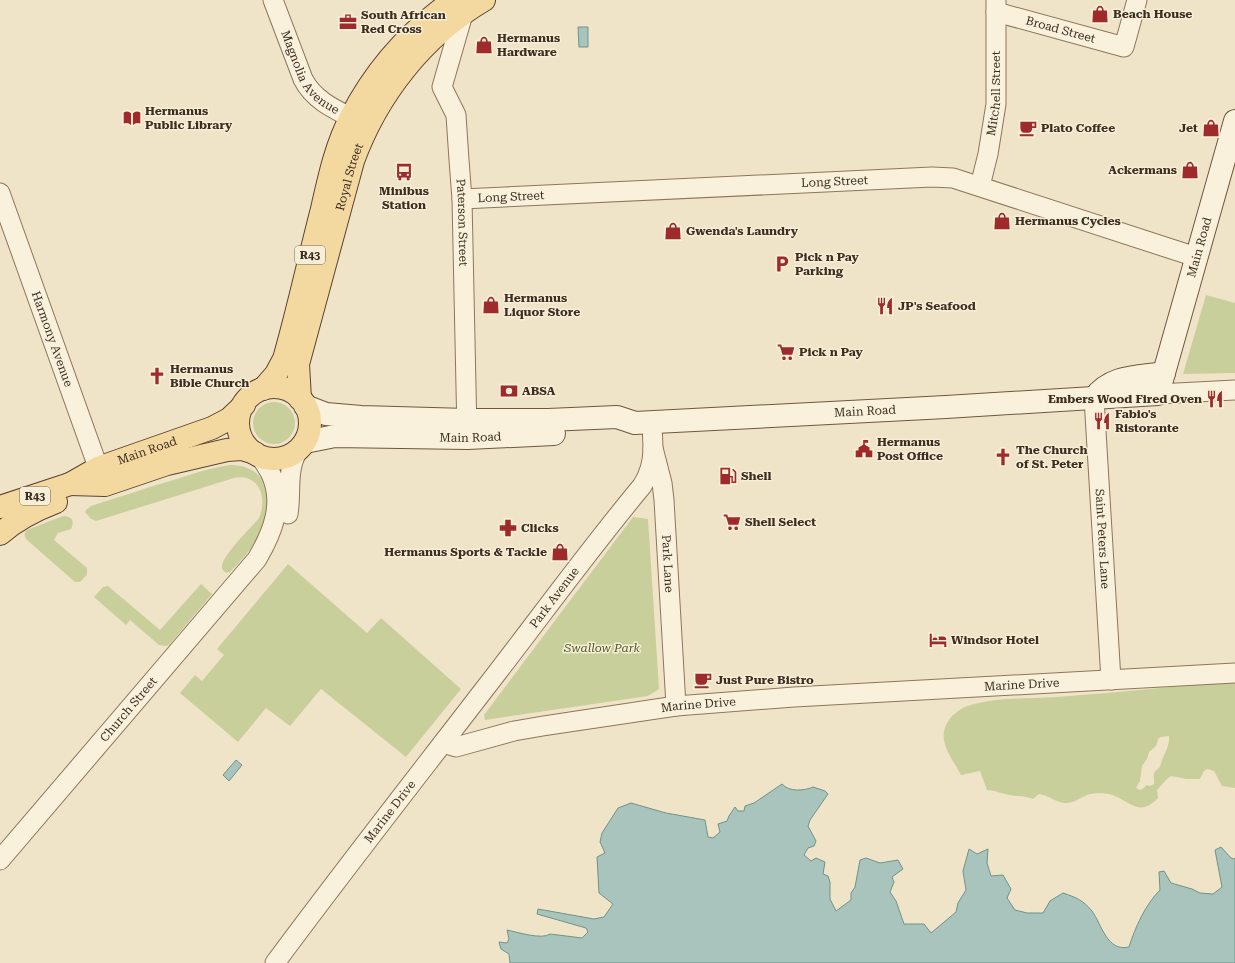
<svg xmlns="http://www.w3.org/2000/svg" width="1235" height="963" viewBox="0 0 1235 963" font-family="'Roboto Serif',serif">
<rect width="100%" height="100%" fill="#f0e4c8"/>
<g fill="#c9cf9b" fill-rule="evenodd">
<path d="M 1206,295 L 1235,303 L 1235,373 L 1183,374 Z"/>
<circle cx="274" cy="423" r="21"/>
<path d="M 231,465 C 275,466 274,510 257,539 C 250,551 240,562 230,572 L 226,573 C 224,571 223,571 222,568 C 220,557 252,527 259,518 C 268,498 259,473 234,478 L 96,521 L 91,519 L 85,512 L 86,510 L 91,506 C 120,497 148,487 177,479 C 195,473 213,467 231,465 Z"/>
<path d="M 63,516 C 72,516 75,521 71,529 L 58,533 L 54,540 L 87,568 L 87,575 L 80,582 L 75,582 L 26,539 C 24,535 24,533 27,530 Z"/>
<path d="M 633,517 L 648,519 L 659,689 L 648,696 L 485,720 L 484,715 Z"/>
<path d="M 288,564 L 367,633 L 381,618 L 461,689 L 406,757 L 321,689 L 290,726 L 266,708 L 238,742 L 180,693 L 195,675 L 202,681 L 224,655 L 217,649 Z"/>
<path d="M 201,584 L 212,594 L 169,645 L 166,646 L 159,645 L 130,620 L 126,625 L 94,597 L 103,587 L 108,586 L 160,630 Z"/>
<path d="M 1235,681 L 1235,788 L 1222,786 L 1214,771 L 1207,769 L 1204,771 L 1200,779 L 1186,779 L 1171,776 L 1168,778 L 1157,790 L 1158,798 C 1138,819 1129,799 1109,794 C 1103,793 1092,793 1087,795 C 1079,798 1074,804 1064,803 C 1055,802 1048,795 1039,794 L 1033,799 C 1024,795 1019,797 1010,795 C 1002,794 995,790 987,790 L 980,771 L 961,775 C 952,758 935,739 949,720 C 954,712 965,706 974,704 C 1001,697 1028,699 1056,697 C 1116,693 1175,686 1235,681 ZM 1169,736 C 1170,748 1162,756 1160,767 C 1150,775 1155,774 1154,784 L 1150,786 L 1146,785 L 1144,788 L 1140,790 L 1136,788 L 1140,781 L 1142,766 L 1147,759 L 1149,752 L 1156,746 L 1158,739 L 1161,737 Z"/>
</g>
<g fill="#a9c4bc" stroke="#6f938a">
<path d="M 578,27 L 588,27 L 588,47 L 579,47 Z"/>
<path d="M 236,760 L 242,765 L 229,781 L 223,775 Z"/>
<path d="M 782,784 C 789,792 804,791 813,787 L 825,791 L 828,794 L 810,820 L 808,826 L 816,841 L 814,846 L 808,848 L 804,855 L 811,861 L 816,858 L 825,862 L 823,874 L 828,876 L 830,882 L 830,899 L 836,911 L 851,900 L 851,893 L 855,887 L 860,860 L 866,858 L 880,863 L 898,860 L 903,869 L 892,877 L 894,882 L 890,892 L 896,901 L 904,924 L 924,924 L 931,933 L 956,912 L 958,903 L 966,890 L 963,871 L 969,849 L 977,854 L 988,849 L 987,863 L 991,876 L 1003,875 L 1011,889 L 1007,898 L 1015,910 L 1027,913 L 1043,913 L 1050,901 L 1063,893 C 1075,897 1083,900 1092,911 C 1102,925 1107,952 1129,947 C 1135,928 1145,905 1160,890 L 1159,872 L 1164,871 L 1171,883 L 1192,889 L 1200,893 L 1213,894 L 1222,887 L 1215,850 L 1221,847 L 1231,858 L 1235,859 L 1235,963 L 510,963 L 509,954 L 501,949 L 499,942 L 507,943 L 509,939 L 507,930 C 517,932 542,940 550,934 L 582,938 L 588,932 L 586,928 L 537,914 L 538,909 L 594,919 L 604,917 L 613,904 L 599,893 L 597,857 L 605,853 L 600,842 L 602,833 L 618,808 L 631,803 L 666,813 L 705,820 L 708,837 L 713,838 L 720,832 L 718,824 L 727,821 L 729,816 L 735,807 L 738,811 L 744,811 L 745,806 L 754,803 Z"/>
</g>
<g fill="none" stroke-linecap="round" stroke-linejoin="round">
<g stroke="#8d765c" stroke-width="21">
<g id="street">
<path id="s1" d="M 273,0 L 303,79 C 315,103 341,112 364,124"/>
<path id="s2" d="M 996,12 L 1124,47 L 1137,0"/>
<path id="s3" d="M 463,14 L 442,87 L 456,115 L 459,160 L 462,199 L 467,434"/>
<path id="s4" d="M 980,186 L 988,154 L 996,104 L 996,0"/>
<path id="s5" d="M 0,193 L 103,481"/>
<path id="s6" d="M 462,199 L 932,177 L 953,178 L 1196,257"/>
<path d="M 1158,394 L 1235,390"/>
<path id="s7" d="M 1094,398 L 1111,680"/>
<path id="s8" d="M 652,422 L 653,448 L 662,483 L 664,500 L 676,706"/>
<path d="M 288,514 C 292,491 285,467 301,446"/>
<path id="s9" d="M 443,743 L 456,747 L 514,731 L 543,726 L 676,706 L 794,697 L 1235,673"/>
<path id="s10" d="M 0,860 L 257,559 C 273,532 285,502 270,472 C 267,467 264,462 260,456"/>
<path id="s11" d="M 275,963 C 343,871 413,782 483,691 C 536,623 587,552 642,486 C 650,474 653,463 653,448"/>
</g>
</g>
<g stroke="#6f573f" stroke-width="24">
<g id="secondary">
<path d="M 1094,398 C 1111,375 1138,377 1164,373"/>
<path id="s12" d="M 305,406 L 326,414 L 361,417 L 467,420 L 548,420 L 617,417 L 635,423 L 946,407 L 1158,394 L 1235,121"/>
<path id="s13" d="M 305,442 L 335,436 L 467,438 L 554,434"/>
</g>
</g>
<g stroke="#5b4430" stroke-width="24">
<g id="primary">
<circle cx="274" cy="423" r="36"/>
<path d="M 263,389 L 276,374 L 284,359 C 298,310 309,259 322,209 C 329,178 336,145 351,117 C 375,70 411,30 454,0"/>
<path id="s14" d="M 300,399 L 298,364 L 353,161 C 377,95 423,36 484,0"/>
<path d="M 70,484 L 105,485 L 167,464 L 227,450 L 242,449 L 255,453"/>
<path id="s15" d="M 0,507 L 70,484 L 98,468 L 212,428 L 229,419 L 244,405"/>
<path d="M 0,534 C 17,519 35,510 56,502"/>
</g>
</g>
<use href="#street" stroke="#faf1dc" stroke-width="19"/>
<use href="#secondary" stroke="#faf1dc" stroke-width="22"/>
<use href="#primary" stroke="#f3d9a0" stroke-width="22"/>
</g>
<defs>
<g id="shop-bare" transform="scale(1.38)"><path d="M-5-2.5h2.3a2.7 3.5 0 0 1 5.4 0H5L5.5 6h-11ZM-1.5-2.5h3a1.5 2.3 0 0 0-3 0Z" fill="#9e2a2b" stroke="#f7eed8" stroke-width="2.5" paint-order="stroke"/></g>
<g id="office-bare" transform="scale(1.38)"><path d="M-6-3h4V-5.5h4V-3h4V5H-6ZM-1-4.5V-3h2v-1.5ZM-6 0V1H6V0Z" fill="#9e2a2b" stroke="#f7eed8" stroke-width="2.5" paint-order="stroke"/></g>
<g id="library-bare" transform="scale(1.38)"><path d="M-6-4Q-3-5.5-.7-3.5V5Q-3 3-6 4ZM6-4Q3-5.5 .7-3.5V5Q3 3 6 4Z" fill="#9e2a2b" stroke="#f7eed8" stroke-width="2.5" paint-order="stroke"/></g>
<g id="cafe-bare" transform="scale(1.38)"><path d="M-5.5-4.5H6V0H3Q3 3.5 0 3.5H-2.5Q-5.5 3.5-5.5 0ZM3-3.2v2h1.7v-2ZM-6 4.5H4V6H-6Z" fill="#9e2a2b" stroke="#f7eed8" stroke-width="2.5" paint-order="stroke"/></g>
<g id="bus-bare" transform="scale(1.38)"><path d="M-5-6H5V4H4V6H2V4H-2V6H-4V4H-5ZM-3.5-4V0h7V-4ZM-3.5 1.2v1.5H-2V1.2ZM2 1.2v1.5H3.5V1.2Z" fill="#9e2a2b" stroke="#f7eed8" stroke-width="2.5" paint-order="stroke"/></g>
<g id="parking-bare" transform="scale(1.38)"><path d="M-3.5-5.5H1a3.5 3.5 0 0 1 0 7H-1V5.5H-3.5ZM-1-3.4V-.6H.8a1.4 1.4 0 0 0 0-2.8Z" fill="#9e2a2b" stroke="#f7eed8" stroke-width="2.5" paint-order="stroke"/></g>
<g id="restaurant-bare" transform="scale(1.38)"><path d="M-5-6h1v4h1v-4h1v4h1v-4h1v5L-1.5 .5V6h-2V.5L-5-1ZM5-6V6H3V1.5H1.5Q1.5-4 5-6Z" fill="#9e2a2b" stroke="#f7eed8" stroke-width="2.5" paint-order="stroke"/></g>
<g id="supermarket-bare" transform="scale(1.38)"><path d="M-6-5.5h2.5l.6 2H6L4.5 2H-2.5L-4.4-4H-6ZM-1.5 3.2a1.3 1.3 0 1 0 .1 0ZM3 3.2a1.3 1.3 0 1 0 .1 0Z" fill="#9e2a2b" stroke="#f7eed8" stroke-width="2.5" paint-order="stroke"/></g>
<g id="church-bare" transform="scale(1.38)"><path d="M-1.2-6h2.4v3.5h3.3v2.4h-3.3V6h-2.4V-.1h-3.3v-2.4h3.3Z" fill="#9e2a2b" stroke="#f7eed8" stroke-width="2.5" paint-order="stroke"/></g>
<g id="bank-bare" transform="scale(1.38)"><path d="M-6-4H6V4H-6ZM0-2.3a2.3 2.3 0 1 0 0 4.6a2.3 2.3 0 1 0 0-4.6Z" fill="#9e2a2b" stroke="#f7eed8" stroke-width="2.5" paint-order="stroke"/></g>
<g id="civic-bare" transform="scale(1.38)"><path d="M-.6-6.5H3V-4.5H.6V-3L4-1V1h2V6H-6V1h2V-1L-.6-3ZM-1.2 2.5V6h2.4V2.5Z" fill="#9e2a2b" stroke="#f7eed8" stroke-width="2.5" paint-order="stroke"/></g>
<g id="fuel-bare" transform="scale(1.38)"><path d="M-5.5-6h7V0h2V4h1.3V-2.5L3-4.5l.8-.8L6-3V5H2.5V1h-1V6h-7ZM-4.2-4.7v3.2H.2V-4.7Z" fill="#9e2a2b" stroke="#f7eed8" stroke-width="2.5" paint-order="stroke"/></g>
<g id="pharmacy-bare" transform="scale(1.38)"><path d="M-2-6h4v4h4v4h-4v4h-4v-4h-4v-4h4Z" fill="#9e2a2b" stroke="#f7eed8" stroke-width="2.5" paint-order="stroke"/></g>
<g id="hotel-bare" transform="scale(1.38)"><path d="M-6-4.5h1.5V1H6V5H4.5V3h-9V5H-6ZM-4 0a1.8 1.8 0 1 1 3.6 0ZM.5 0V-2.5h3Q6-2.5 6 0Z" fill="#9e2a2b" stroke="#f7eed8" stroke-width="2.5" paint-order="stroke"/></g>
</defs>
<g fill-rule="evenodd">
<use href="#shop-bare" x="1100" y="14"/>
<use href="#office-bare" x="348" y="22"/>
<use href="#shop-bare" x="484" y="45"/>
<use href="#library-bare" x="132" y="118"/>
<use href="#cafe-bare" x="1028" y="128"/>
<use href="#shop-bare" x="1211" y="128"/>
<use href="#shop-bare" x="1190" y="170"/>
<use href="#bus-bare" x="404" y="172"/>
<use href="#shop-bare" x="1002" y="221"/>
<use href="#shop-bare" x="673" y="231"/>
<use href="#parking-bare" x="782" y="264"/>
<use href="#shop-bare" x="491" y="305"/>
<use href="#restaurant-bare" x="885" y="306"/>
<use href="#supermarket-bare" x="786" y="352"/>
<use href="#church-bare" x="157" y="376"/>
<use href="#bank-bare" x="509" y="391"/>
<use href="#restaurant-bare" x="1215" y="399"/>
<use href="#restaurant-bare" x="1102" y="421"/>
<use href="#civic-bare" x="864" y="449"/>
<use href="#church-bare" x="1003" y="457"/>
<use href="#fuel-bare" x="728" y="476"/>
<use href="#supermarket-bare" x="732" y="522"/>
<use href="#pharmacy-bare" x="508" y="528"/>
<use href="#shop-bare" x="560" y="552"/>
<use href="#hotel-bare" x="938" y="640"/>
<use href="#cafe-bare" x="703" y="680"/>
</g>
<g text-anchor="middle" stroke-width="3" stroke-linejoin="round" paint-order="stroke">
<g fill="#f7eed8" stroke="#756857" stroke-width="1">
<rect x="295" y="246" width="30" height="18" rx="3"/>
<rect x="20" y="487" width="30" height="18" rx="3"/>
</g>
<g font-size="11" font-weight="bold" fill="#3d2e20">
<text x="310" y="259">R43</text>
<text x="35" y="500">R43</text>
</g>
<g font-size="12" font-weight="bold" fill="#3d2e20" stroke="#f7eed8" text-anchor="start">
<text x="1113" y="18">Beach House</text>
<text x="361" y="19">South African<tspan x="361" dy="14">Red Cross</tspan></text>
<text x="497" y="42">Hermanus<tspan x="497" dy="14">Hardware</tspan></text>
<text x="145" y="115">Hermanus<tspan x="145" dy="14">Public Library</tspan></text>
<text x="1041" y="132">Plato Coffee</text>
<text x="1198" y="132" text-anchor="end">Jet</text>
<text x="1177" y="174" text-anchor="end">Ackermans</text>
<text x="404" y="195" text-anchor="middle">Minibus<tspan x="404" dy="14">Station</tspan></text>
<text x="1015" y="225">Hermanus Cycles</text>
<text x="686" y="235">Gwenda's Laundry</text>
<text x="795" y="261">Pick n Pay<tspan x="795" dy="14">Parking</tspan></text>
<text x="504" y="302">Hermanus<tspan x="504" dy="14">Liquor Store</tspan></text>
<text x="898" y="310">JP's Seafood</text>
<text x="799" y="356">Pick n Pay</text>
<text x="170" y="373">Hermanus<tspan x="170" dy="14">Bible Church</tspan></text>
<text x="522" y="395">ABSA</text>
<text x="1202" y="403" text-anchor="end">Embers Wood Fired Oven</text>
<text x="1115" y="418">Fabio's<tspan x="1115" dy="14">Ristorante</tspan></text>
<text x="877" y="446">Hermanus<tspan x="877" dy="14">Post Office</tspan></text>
<text x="1016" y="454">The Church<tspan x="1016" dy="14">of St. Peter</tspan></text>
<text x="741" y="480">Shell</text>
<text x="745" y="526">Shell Select</text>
<text x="521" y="532">Clicks</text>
<text x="547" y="556" text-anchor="end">Hermanus Sports &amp; Tackle</text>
<text x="951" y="644">Windsor Hotel</text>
<text x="716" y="684">Just Pure Bistro</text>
</g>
<g font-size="12" fill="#3d2e20" stroke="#f7eed8">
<text dy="4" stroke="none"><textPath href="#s2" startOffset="67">Broad Street</textPath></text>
<text dy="4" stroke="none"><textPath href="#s1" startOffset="83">Magnolia Avenue</textPath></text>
<text dy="4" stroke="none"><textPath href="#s4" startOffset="94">Mitchell Street</textPath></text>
<text dy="4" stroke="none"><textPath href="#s14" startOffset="229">Royal Street</textPath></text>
<text dy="4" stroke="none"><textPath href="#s6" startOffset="373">Long Street</textPath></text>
<text dy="4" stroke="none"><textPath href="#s6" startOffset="49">Long Street</textPath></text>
<text dy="4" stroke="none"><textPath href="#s3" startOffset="215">Paterson Street</textPath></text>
<text dy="4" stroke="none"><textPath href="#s12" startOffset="1009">Main Road</textPath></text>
<text dy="4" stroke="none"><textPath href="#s5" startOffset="155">Harmony Avenue</textPath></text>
<text dy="4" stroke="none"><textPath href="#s12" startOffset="563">Main Road</textPath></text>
<text dy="4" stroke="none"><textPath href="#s13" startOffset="166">Main Road</textPath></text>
<text dy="4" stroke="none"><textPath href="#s15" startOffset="158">Main Road</textPath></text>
<text dy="4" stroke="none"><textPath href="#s7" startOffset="141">Saint Peters Lane</textPath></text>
<text dy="4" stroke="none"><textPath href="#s8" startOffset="143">Park Lane</textPath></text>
<text dy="4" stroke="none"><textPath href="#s11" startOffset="460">Park Avenue</textPath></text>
<text dy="4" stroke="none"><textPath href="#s9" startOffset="584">Marine Drive</textPath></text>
<text dy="4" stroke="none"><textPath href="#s9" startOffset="260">Marine Drive</textPath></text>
<text dy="4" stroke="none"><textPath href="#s10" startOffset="198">Church Street</textPath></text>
<text dy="4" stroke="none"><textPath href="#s11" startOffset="190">Marine Drive</textPath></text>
</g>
<g font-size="12" font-style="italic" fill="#4d5a26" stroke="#f7eed8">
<text x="602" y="652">Swallow Park</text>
</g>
</g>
</svg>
